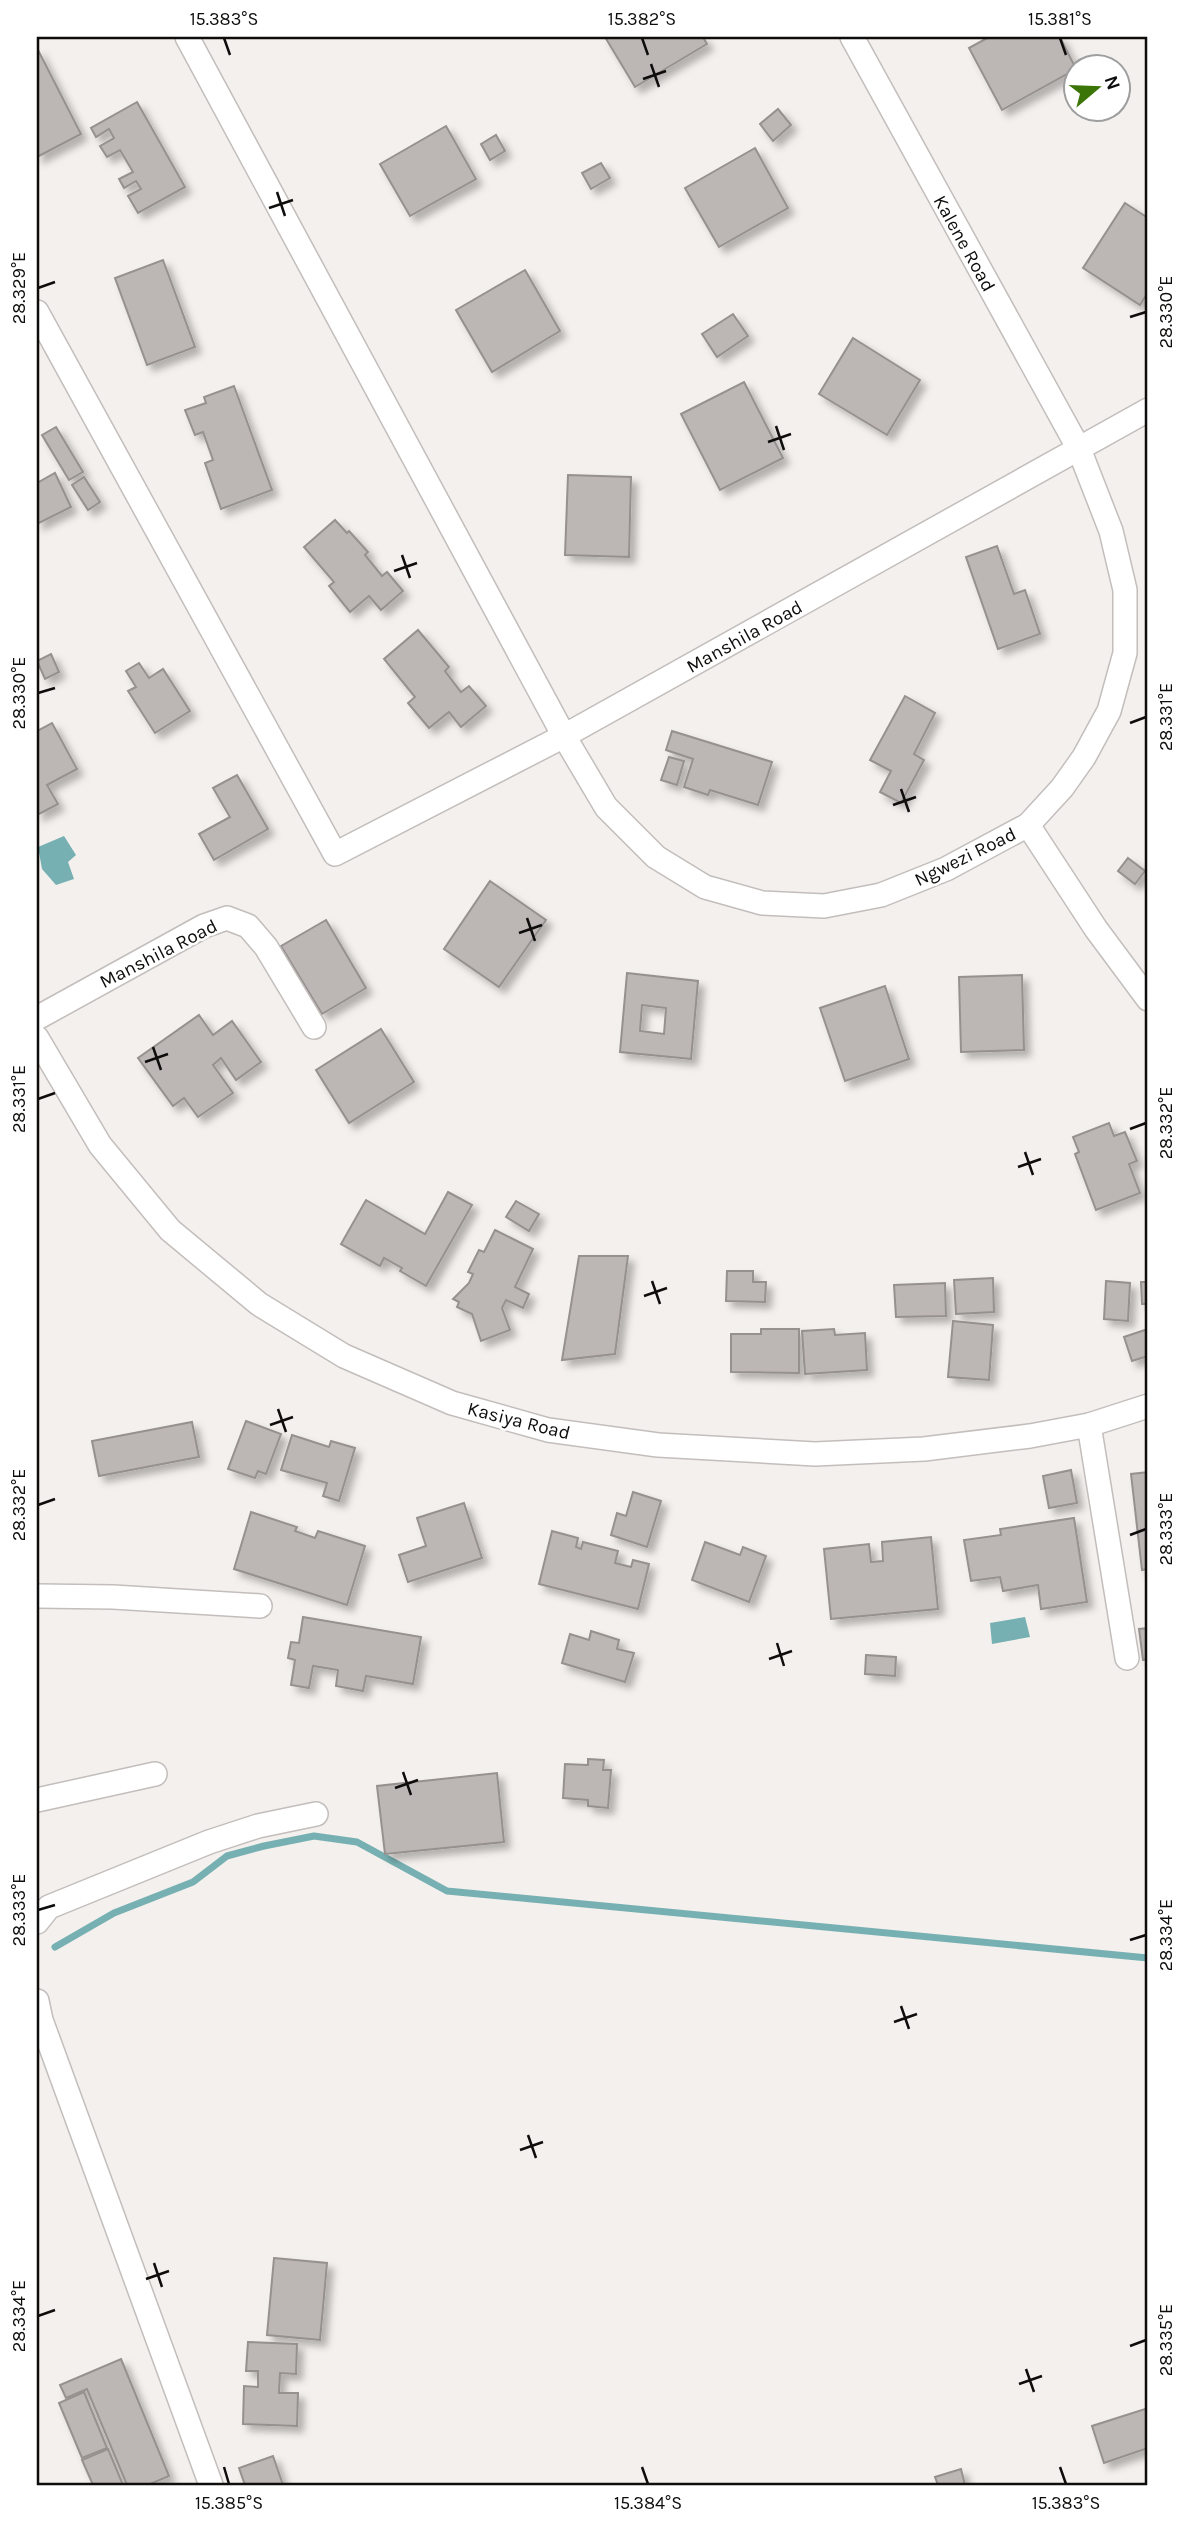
<svg xmlns="http://www.w3.org/2000/svg" width="1185" height="2522" viewBox="0 0 1185 2522" font-family="Karla,sans-serif">
<defs>
<filter id="shadow"><feDropShadow dx="6" dy="6" stdDeviation="3.5" flood-color="#0004"/></filter>
</defs>
<rect width="100%" height="100%" fill="#f4f0ed"/>
<g fill="#77b0b2">
<path d="M 64,836 L 76,855 L 68,862 L 74,879 L 56,885 L 42,869 L 38,847 Z"/>
<path d="M 1025,1617 L 1030,1637 L 992,1644 L 990,1623 Z"/>
</g>
<g fill="none" stroke-linecap="round" stroke-linejoin="round">
<path stroke="#77b0b2" stroke-width="7" d="M 55,1947 L 114,1913 L 193,1882 L 227,1856 L 264,1846 L 314,1836 L 357,1842 L 447,1891 L 1148,1958"/>
</g>
<g fill="#bcb7b5" stroke="#96918f" stroke-width="2" fill-rule="evenodd" filter="url(#shadow)">
<path d="M 605,37 L 703,37 L 707,44 L 635,87 Z"/>
<path d="M 989,37 L 1060,37 L 1076,69 L 1002,110 L 969,48 Z"/>
<path d="M 37,48 L 81,134 L 37,157 Z"/>
<path d="M 137,102 L 185,187 L 138,213 L 128,196 L 141,189 L 136,181 L 124,188 L 119,179 L 133,172 L 120,150 L 107,157 L 100,146 L 114,138 L 109,129 L 96,137 L 91,128 Z"/>
<path d="M 778,109 L 791,125 L 773,141 L 760,124 Z"/>
<path d="M 446,126 L 476,179 L 410,216 L 380,164 Z"/>
<path d="M 496,135 L 505,151 L 490,160 L 481,144 Z"/>
<path d="M 755,148 L 788,208 L 719,247 L 685,188 Z"/>
<path d="M 601,163 L 610,178 L 591,189 L 582,173 Z"/>
<path d="M 1125,203 L 1148,218 L 1148,292 L 1140,305 L 1083,268 Z"/>
<path d="M 163,260 L 195,347 L 147,365 L 115,278 Z"/>
<path d="M 525,270 L 560,331 L 492,372 L 456,310 Z"/>
<path d="M 733,314 L 748,336 L 717,357 L 702,334 Z"/>
<path d="M 853,338 L 920,380 L 887,435 L 819,394 Z"/>
<path d="M 744,382 L 783,458 L 720,490 L 681,414 Z"/>
<path d="M 234,386 L 272,490 L 221,509 L 205,463 L 213,460 L 203,432 L 195,435 L 185,410 L 206,403 L 204,397 Z"/>
<path d="M 56,427 L 83,472 L 69,480 L 42,435 Z"/>
<path d="M 55,473 L 71,507 L 37,524 L 37,483 Z"/>
<path d="M 568,475 L 631,477 L 629,557 L 565,555 Z"/>
<path d="M 84,477 L 100,502 L 88,510 L 72,485 Z"/>
<path d="M 335,520 L 347,533 L 349,531 L 368,552 L 365,555 L 382,576 L 387,572 L 403,591 L 381,610 L 369,596 L 350,612 L 329,586 L 334,582 L 304,547 Z"/>
<path d="M 997,546 L 1014,594 L 1025,590 L 1040,634 L 998,649 L 966,557 Z"/>
<path d="M 418,630 L 449,667 L 445,671 L 461,692 L 469,686 L 486,706 L 461,727 L 449,712 L 429,728 L 408,703 L 415,697 L 384,659 Z"/>
<path d="M 51,654 L 59,672 L 45,679 L 37,661 Z"/>
<path d="M 139,663 L 149,678 L 163,669 L 190,711 L 155,733 L 128,691 L 136,687 L 126,671 Z"/>
<path d="M 905,696 L 935,713 L 914,754 L 924,760 L 901,803 L 880,792 L 891,771 L 870,760 Z"/>
<path d="M 52,723 L 77,769 L 47,785 L 58,804 L 37,815 L 37,731 Z"/>
<path d="M 672,731 L 772,762 L 758,805 L 710,790 L 708,795 L 684,787 L 693,759 L 666,750 Z"/>
<path d="M 669,757 L 684,761 L 677,785 L 661,780 Z"/>
<path d="M 237,775 L 268,829 L 214,860 L 199,834 L 230,817 L 213,788 Z"/>
<path d="M 1128,858 L 1145,871 L 1135,884 L 1118,871 Z"/>
<path d="M 490,881 L 546,920 L 499,987 L 444,949 Z"/>
<path d="M 326,920 L 366,988 L 322,1014 L 281,946 Z"/>
<path d="M 627,973 L 698,981 L 691,1059 L 620,1052 ZM 642,1005 L 666,1008 L 664,1034 L 640,1031 Z"/>
<path d="M 1022,975 L 1024,1050 L 961,1052 L 959,977 Z"/>
<path d="M 885,986 L 909,1059 L 845,1081 L 820,1008 Z"/>
<path d="M 199,1015 L 213,1035 L 232,1021 L 261,1062 L 236,1080 L 221,1058 L 213,1065 L 233,1093 L 198,1117 L 184,1098 L 173,1106 L 138,1058 Z"/>
<path d="M 381,1029 L 414,1082 L 349,1123 L 316,1070 Z"/>
<path d="M 1109,1123 L 1114,1136 L 1125,1132 L 1137,1161 L 1129,1164 L 1140,1193 L 1096,1210 L 1075,1154 L 1079,1152 L 1073,1137 Z"/>
<path d="M 448,1192 L 472,1205 L 426,1286 L 400,1271 L 402,1268 L 384,1258 L 380,1266 L 341,1244 L 366,1200 L 425,1234 Z"/>
<path d="M 516,1201 L 539,1214 L 529,1231 L 506,1217 Z"/>
<path d="M 495,1230 L 533,1249 L 515,1287 L 529,1294 L 523,1308 L 506,1300 L 502,1308 L 510,1330 L 481,1341 L 472,1314 L 457,1307 L 459,1302 L 453,1299 L 469,1283 L 473,1274 L 468,1272 L 479,1250 L 484,1252 Z"/>
<path d="M 579,1256 L 628,1256 L 615,1354 L 562,1360 Z"/>
<path d="M 727,1271 L 753,1271 L 753,1282 L 766,1282 L 765,1302 L 726,1301 Z"/>
<path d="M 993,1278 L 994,1312 L 956,1314 L 954,1280 Z"/>
<path d="M 1106,1281 L 1130,1283 L 1128,1321 L 1104,1319 Z"/>
<path d="M 1141,1282 L 1148,1282 L 1148,1304 L 1142,1304 Z"/>
<path d="M 945,1283 L 946,1316 L 896,1317 L 894,1285 Z"/>
<path d="M 953,1321 L 993,1325 L 989,1380 L 948,1377 Z"/>
<path d="M 761,1329 L 799,1329 L 799,1373 L 731,1372 L 731,1334 L 761,1334 Z"/>
<path d="M 834,1329 L 835,1335 L 865,1333 L 867,1370 L 805,1374 L 802,1331 Z"/>
<path d="M 1148,1329 L 1148,1356 L 1132,1361 L 1124,1337 Z"/>
<path d="M 246,1421 L 281,1434 L 266,1474 L 258,1471 L 255,1478 L 228,1469 Z"/>
<path d="M 192,1422 L 199,1457 L 99,1476 L 92,1441 Z"/>
<path d="M 292,1435 L 329,1447 L 331,1441 L 355,1448 L 339,1501 L 323,1496 L 327,1483 L 281,1470 Z"/>
<path d="M 1071,1470 L 1077,1503 L 1049,1508 L 1043,1476 Z"/>
<path d="M 1148,1472 L 1148,1569 L 1142,1570 L 1131,1474 Z"/>
<path d="M 633,1492 L 661,1501 L 647,1547 L 611,1535 L 617,1513 L 626,1516 Z"/>
<path d="M 464,1503 L 482,1558 L 408,1582 L 399,1555 L 426,1546 L 417,1518 Z"/>
<path d="M 251,1512 L 297,1527 L 295,1531 L 315,1538 L 318,1531 L 365,1546 L 347,1605 L 234,1569 Z"/>
<path d="M 1074,1518 L 1087,1602 L 1041,1609 L 1038,1585 L 1003,1591 L 1000,1577 L 971,1581 L 964,1540 L 1001,1535 L 1000,1529 Z"/>
<path d="M 552,1531 L 578,1538 L 576,1547 L 581,1549 L 583,1542 L 618,1551 L 615,1563 L 631,1567 L 633,1560 L 649,1564 L 638,1609 L 539,1584 Z"/>
<path d="M 931,1537 L 938,1609 L 831,1619 L 824,1549 L 869,1544 L 871,1562 L 883,1561 L 882,1542 Z"/>
<path d="M 705,1542 L 740,1555 L 743,1547 L 766,1556 L 749,1602 L 692,1580 Z"/>
<path d="M 303,1617 L 421,1637 L 413,1684 L 366,1676 L 363,1691 L 336,1686 L 338,1670 L 313,1666 L 309,1688 L 291,1685 L 295,1660 L 288,1658 L 291,1642 L 299,1643 Z"/>
<path d="M 1148,1628 L 1148,1659 L 1143,1660 L 1139,1629 Z"/>
<path d="M 591,1631 L 619,1640 L 617,1649 L 634,1653 L 625,1682 L 562,1663 L 570,1634 L 589,1640 Z"/>
<path d="M 866,1655 L 896,1657 L 895,1676 L 865,1674 Z"/>
<path d="M 588,1759 L 604,1760 L 603,1770 L 611,1770 L 608,1808 L 588,1806 L 588,1800 L 563,1798 L 565,1764 L 588,1765 Z"/>
<path d="M 497,1773 L 504,1842 L 385,1854 L 377,1786 Z"/>
<path d="M 274,2258 L 327,2263 L 320,2340 L 267,2335 Z"/>
<path d="M 248,2342 L 297,2344 L 296,2374 L 280,2373 L 279,2393 L 298,2393 L 297,2426 L 243,2424 L 244,2386 L 258,2387 L 258,2371 L 246,2371 Z"/>
<path d="M 121,2359 L 169,2476 L 148,2485 L 127,2485 L 87,2389 L 66,2398 L 60,2385 Z"/>
<path d="M 84,2392 L 107,2448 L 82,2458 L 59,2403 Z"/>
<path d="M 1148,2408 L 1148,2448 L 1104,2463 L 1092,2426 Z"/>
<path d="M 108,2449 L 123,2485 L 93,2485 L 82,2460 Z"/>
<path d="M 273,2456 L 283,2485 L 245,2485 L 239,2468 Z"/>
<path d="M 961,2469 L 965,2485 L 938,2485 L 935,2477 Z"/>
</g>
<g fill="none" stroke-linecap="round" stroke-linejoin="round">
<g stroke="#c3bebc" stroke-width="26">
<g id="street">
<path d="M 187,37 L 564,736 L 606,807 L 656,857 L 705,887 L 762,903 L 824,906 L 881,895 L 946,869 L 1028,825 L 1062,788 L 1084,757 L 1109,711 L 1125,653 L 1125,590 L 1111,531 L 1079,449 L 852,37"/>
<path d="M 37,312 L 335,854 L 564,736 L 1148,410"/>
<path d="M 1028,825 L 1096,929 L 1148,999"/>
<path d="M 37,1018 L 204,926 L 227,918 L 248,926 L 266,947 L 314,1027"/>
<path d="M 37,1038 L 100,1145 L 170,1230 L 259,1304 L 344,1356 L 452,1403 L 548,1430 L 658,1445 L 815,1454 L 924,1449 L 1030,1436 L 1089,1425 L 1148,1406"/>
<path d="M 1089,1425 L 1127,1658"/>
<path d="M 37,1596 L 113,1597 L 260,1606"/>
<path d="M 37,1800 L 155,1774"/>
<path d="M 37,1922 L 49,1907 L 209,1842 L 258,1826 L 316,1814"/>
<path d="M 37,2001 L 41,2020 L 211,2485"/>
</g>
</g>
<use href="#street" stroke="#fff" stroke-width="23"/>
</g>
<path fill="none" stroke="#0e0d0c" stroke-width="2.5" d="M 224,38 L 230,55M 642,38 L 648,55M 1060,38 L 1066,55M 651,64 L 659,87M 643,79 L 666,71M 277,192 L 285,216M 269,208 L 293,200M 38,288 L 55,282M 1130,317 L 1146,312M 776,426 L 784,450M 768,442 L 791,434M 402,555 L 410,578M 394,571 L 417,563M 38,693 L 55,688M 1130,723 L 1146,717M 901,789 L 909,812M 893,805 L 916,797M 527,918 L 535,941M 519,933 L 542,925M 153,1047 L 161,1070M 145,1062 L 168,1054M 38,1099 L 55,1093M 1130,1129 L 1146,1123M 1025,1152 L 1033,1175M 1018,1167 L 1041,1159M 652,1281 L 660,1304M 644,1296 L 667,1288M 278,1409 L 286,1432M 270,1425 L 293,1417M 38,1505 L 55,1499M 1130,1535 L 1146,1529M 777,1643 L 784,1666M 769,1659 L 792,1651M 403,1772 L 411,1795M 395,1788 L 418,1780M 38,1910 L 55,1905M 1130,1940 L 1146,1935M 901,2006 L 909,2029M 894,2022 L 917,2014M 528,2135 L 536,2158M 520,2150 L 543,2142M 154,2263 L 162,2287M 146,2279 L 169,2271M 38,2316 L 55,2310M 1130,2346 L 1146,2340M 1026,2369 L 1034,2392M 1019,2384 L 1042,2376M 224,2467 L 229,2484M 642,2467 L 648,2484M 1060,2467 L 1066,2484"/>
<g text-anchor="middle" stroke-width="5" stroke-linejoin="round" paint-order="stroke">
<g font-size="19" fill="#0e0d0c" stroke="#fff">
<text transform="translate(965 243) rotate(61)" y="7">Kalene Road</text>
<text transform="translate(744 636) rotate(-29)" y="7">Manshila Road</text>
<text transform="translate(965 856) rotate(-26)" y="7">Ngwezi Road</text>
<text transform="translate(158 953) rotate(-27)" y="7">Manshila Road</text>
<text transform="translate(519 1420) rotate(14)" y="7">Kasiya Road</text>
</g>
</g>
<rect width="1185" height="2522" fill="none" stroke="#ffffff" stroke-width="77"/>
<g transform="translate(1097 88) rotate(71)"><circle r="33" fill="#ffffff" stroke="#9f9e9e" stroke-width="2"/>
<path d="M0-5L12 26L0 18L-12 26Z" fill="#3b7507"/>
<text y="-10" font-size="19" font-weight="bold" text-anchor="middle" fill="#0e0d0c">N</text>
</g>
<rect x="38" y="38" width="1108" height="2446" fill="none" stroke="#0e0d0c" stroke-width="2.5"/>
<g font-size="18" text-anchor="middle" fill="#0e0d0c">
<text x="224" y="25">15.383°S</text>
<text x="642" y="25">15.382°S</text>
<text x="1060" y="25">15.381°S</text>
<text transform="translate(19 288) rotate(-90)" y="6">28.329°E</text>
<text transform="translate(1166 312) rotate(-90)" y="6">28.330°E</text>
<text transform="translate(19 693) rotate(-90)" y="6">28.330°E</text>
<text transform="translate(1166 717) rotate(-90)" y="6">28.331°E</text>
<text transform="translate(19 1099) rotate(-90)" y="6">28.331°E</text>
<text transform="translate(1166 1123) rotate(-90)" y="6">28.332°E</text>
<text transform="translate(19 1505) rotate(-90)" y="6">28.332°E</text>
<text transform="translate(1166 1529) rotate(-90)" y="6">28.333°E</text>
<text transform="translate(19 1910) rotate(-90)" y="6">28.333°E</text>
<text transform="translate(1166 1935) rotate(-90)" y="6">28.334°E</text>
<text transform="translate(19 2316) rotate(-90)" y="6">28.334°E</text>
<text transform="translate(1166 2340) rotate(-90)" y="6">28.335°E</text>
<text x="229" y="2509">15.385°S</text>
<text x="648" y="2509">15.384°S</text>
<text x="1066" y="2509">15.383°S</text>
</g>
</svg>
